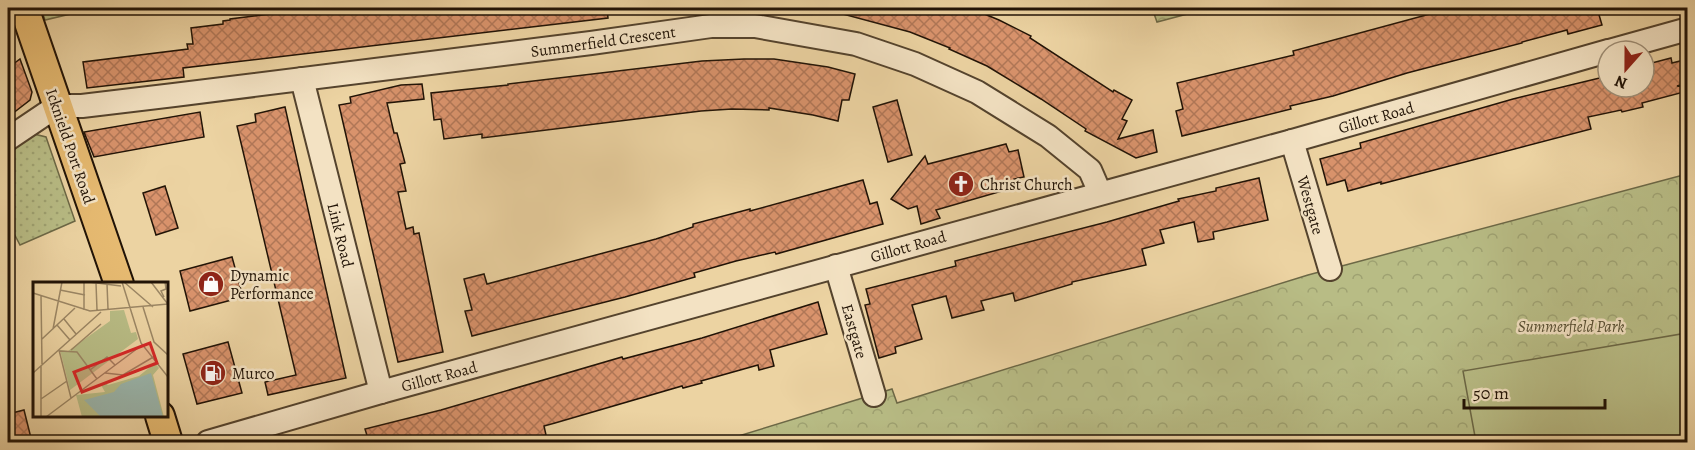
<svg xmlns="http://www.w3.org/2000/svg" width="1695" height="450" viewBox="0 0 1695 450" font-family="Alegreya,serif">
<defs>
<pattern id="grass-dots" width="8" height="8" patternUnits="userSpaceOnUse" patternTransform="scale(1.5)"><rect width="8" height="8" fill="#b8bc85"/><path d="M2 2h.1M6 6h.1" fill="none" stroke="#9ea171" stroke-width="1.8" stroke-linecap="round"/></pattern>
<pattern id="park-crowns" width="20" height="18" patternUnits="userSpaceOnUse" patternTransform="scale(1.5)"><rect width="20" height="18" fill="#b8bc85"/><path d="M2 6a3 3 0 1 1 6 0M12 15a3 3 0 1 1 6 0" fill="none" stroke="#9ea171"/></pattern>
<pattern id="building-cross-hatch" width="8" height="8" patternUnits="userSpaceOnUse" patternTransform="scale(1.5)"><rect width="8" height="8" fill="#d9936c"/><path d="M0 0l8 8M0 8l8-8" fill="none" stroke="#b07757"/></pattern>
</defs>
<rect width="100%" height="100%" fill="#ecd3a2"/>
<filter id="stains"><feTurbulence type="fractalNoise" baseFrequency=".00333" numOctaves="4"/><feColorMatrix values="0 0 0 0 .2 0 0 0 0 .09 0 0 0 0 .02 0 0 0 .5 -.17"/></filter>
<radialGradient id="worn" r=".72"><stop offset=".6" stop-color="#630" stop-opacity="0"/><stop offset="1" stop-color="#630" stop-opacity=".3"/></radialGradient>
<path fill="url(#grass-dots)" stroke="#6c6846" stroke-width="1.5" d="M 34,134 L 46,137 L 75,221 L 20,245 L 8,222 L 8,151 Z"/>
<g fill="url(#park-crowns)" stroke="#6c6846" stroke-width="1.5">
<path d="M 41,8 L 96,8 L 45,20 Z"/>
<path d="M 1152,8 L 1210,8 L 1157,22 Z"/>
<path d="M 1687,174 L 1687,442 L 719,442 L 892,389 L 897,403 L 1308,275 Z"/>
</g>
<path fill="#b8bc85" stroke="#6c6846" stroke-width="1.5" d="M 1687,333 L 1687,442 L 1476,442 L 1463,371 Z"/>
<g fill="url(#building-cross-hatch)" stroke="#211306" stroke-width="1.5">
<path d="M 296,8 L 607,8 L 608,18 L 183,68 L 184,77 L 87,88 L 83,62 L 188,49 L 187,44 L 193,44 L 191,28 L 223,24 L 223,21 L 230,20 L 230,19 L 296,11 Z"/>
<path d="M 840,8 L 918,8 L 929,12 L 931,8 L 970,8 L 999,20 L 1031,36 L 1030,38 L 1113,92 L 1114,90 L 1132,100 L 1122,119 L 1127,121 L 1118,139 L 1153,130 L 1157,152 L 1136,158 L 1085,131 L 1086,129 L 1041,99 L 987,66 L 949,49 L 950,48 L 910,32 L 839,13 Z"/>
<path d="M 1452,8 L 1597,8 L 1602,25 L 1568,34 L 1567,30 L 1522,42 L 1522,43 L 1407,73 L 1333,96 L 1290,106 L 1291,109 L 1182,136 L 1176,111 L 1183,109 L 1177,83 L 1294,55 L 1293,51 Z"/>
<path d="M 1671,58 L 1672,63 L 1688,59 L 1688,83 L 1677,86 L 1684,87 L 1684,92 L 1642,103 L 1643,107 L 1622,112 L 1621,110 L 1588,117 L 1591,129 L 1381,184 L 1381,182 L 1348,191 L 1345,180 L 1327,185 L 1320,159 L 1361,148 L 1360,143 L 1513,99 L 1608,76 L 1608,87 L 1644,87 L 1644,65 Z"/>
<path d="M 20,59 L 32,92 L 30,100 L 8,117 L 8,68 Z"/>
<path d="M 744,59 L 774,59 L 828,67 L 855,74 L 849,100 L 842,100 L 838,121 L 813,115 L 769,108 L 769,110 L 732,109 L 701,111 L 482,138 L 482,134 L 444,139 L 441,119 L 434,120 L 431,93 L 508,85 L 508,84 L 702,61 Z"/>
<path d="M 422,84 L 424,99 L 387,103 L 394,133 L 397,133 L 405,163 L 400,164 L 406,191 L 398,192 L 406,229 L 413,227 L 414,234 L 419,233 L 443,352 L 398,362 L 339,105 L 351,103 L 350,97 L 401,85 Z"/>
<path d="M 897,100 L 912,155 L 888,162 L 873,107 Z"/>
<path d="M 285,107 L 346,378 L 268,395 L 265,382 L 296,375 L 237,126 L 256,122 L 255,114 Z"/>
<path d="M 200,112 L 204,137 L 94,157 L 84,132 Z"/>
<path d="M 1006,144 L 1009,152 L 1018,150 L 1024,177 L 1014,179 L 1016,187 L 936,210 L 940,218 L 921,224 L 917,206 L 908,209 L 891,199 L 925,156 L 928,164 Z"/>
<path d="M 1259,178 L 1268,220 L 1213,232 L 1214,239 L 1198,242 L 1194,222 L 1160,230 L 1164,243 L 1142,249 L 1146,265 L 1072,282 L 1072,284 L 1015,301 L 1013,293 L 981,301 L 984,310 L 952,318 L 946,296 L 912,305 L 922,339 L 895,347 L 896,353 L 879,358 L 865,305 L 870,304 L 866,289 L 956,266 L 955,261 L 1107,222 L 1179,201 L 1178,199 L 1216,191 L 1216,188 Z"/>
<path d="M 863,180 L 870,204 L 877,202 L 883,224 L 776,254 L 775,252 L 736,261 L 694,273 L 695,277 L 625,297 L 472,336 L 465,311 L 472,310 L 464,279 L 484,274 L 487,284 L 656,239 L 693,227 L 693,224 L 750,209 L 750,211 Z"/>
<path d="M 165,186 L 178,228 L 156,235 L 143,193 Z"/>
<path d="M 232,257 L 243,297 L 190,311 L 180,271 Z"/>
<path d="M 818,302 L 827,334 L 770,350 L 774,366 L 759,370 L 758,365 L 701,381 L 702,383 L 683,388 L 682,386 L 555,423 L 544,426 L 546,435 L 518,442 L 369,442 L 365,429 L 441,410 L 622,357 L 623,359 L 702,338 Z"/>
<path d="M 228,342 L 242,393 L 197,404 L 183,354 Z"/>
<path d="M 24,410 L 32,442 L 8,442 L 8,414 Z"/>
</g>
<g fill="none" stroke-linecap="round" stroke-linejoin="round">
<g stroke="#54432d" stroke-width="26">
<g id="minor">
<path d="M 1609,51 L 1688,29"/>
<path d="M 302,79 L 381,392"/>
<path d="M 8,139 L 57,106 L 82,106 L 174,95 L 591,43 L 711,26 L 755,26 L 856,44 L 915,64 L 977,92 L 1048,136 L 1090,170 L 1100,193"/>
<path d="M 1292,141 L 1330,269"/>
<path d="M 836,266 L 874,395"/>
<path d="M 208,442 L 381,392 L 1292,141 L 1608,51"/>
</g>
</g>
<g stroke="#211306" stroke-width="32">
<g id="major">
<path d="M 24,8 L 119,284"/>
<path d="M 160,416 L 168,442"/>
</g>
</g>
<use href="#minor" stroke="#f3e2c3" stroke-width="22"/>
<use href="#major" stroke="#e6ba71" stroke-width="28"/>
</g>
<defs>
<g id="church-disc" transform="scale(1.35)"><circle r="9.5" fill="#8f2418" stroke="#f3e2c3"/><path d="M-1.2-6h2.4v3.5h3.3v2.4h-3.3V6h-2.4V-.1h-3.3v-2.4h3.3Z" fill="#fff"/></g>
<g id="shop-disc" transform="scale(1.35)"><circle r="9.5" fill="#8f2418" stroke="#f3e2c3"/><path d="M-5-2.5h2.3a2.7 3.5 0 0 1 5.4 0H5L5.5 6h-11ZM-1.5-2.5h3a1.5 2.3 0 0 0-3 0Z" fill="#fff"/></g>
<g id="fuel-disc" transform="scale(1.35)"><circle r="9.5" fill="#8f2418" stroke="#f3e2c3"/><path d="M-5.5-6h7V0h2V4h1.3V-2.5L3-4.5l.8-.8L6-3V5H2.5V1h-1V6h-7ZM-4.2-4.7v3.2H.2V-4.7Z" fill="#fff"/></g>
</defs>
<g fill-rule="evenodd">
<use href="#church-disc" x="961" y="184"/>
<use href="#shop-disc" x="211" y="284"/>
<use href="#fuel-disc" x="213" y="373"/>
</g>
<g text-anchor="middle" stroke-width="5" stroke-linejoin="round" paint-order="stroke">
<g font-size="16" fill="#211306" stroke="#f3e2c3">
<text transform="translate(603 41) rotate(-8)" y="6">Summerfield Crescent</text>
<text transform="translate(1376 117) rotate(-16)" y="6">Gillott Road</text>
<text transform="translate(71 146) rotate(71)" y="6">Icknield Port Road</text>
<text transform="translate(1311 205) rotate(74)" y="6">Westgate</text>
<text transform="translate(341 235) rotate(76)" y="6">Link Road</text>
<text transform="translate(908 246) rotate(-16)" y="6">Gillott Road</text>
<text transform="translate(855 331) rotate(74)" y="6">Eastgate</text>
<text transform="translate(439 376) rotate(-15)" y="6">Gillott Road</text>
</g>
<g font-size="16" fill="#211306" stroke="#f3e2c3" text-anchor="start">
<text x="980" y="190">Christ Church</text>
<text x="230" y="281">Dynamic<tspan x="230" dy="18">Performance</tspan></text>
<text x="232" y="379">Murco</text>
</g>
<g font-size="16" font-style="italic" fill="#564e32" stroke="#f3e2c3">
<text x="1571" y="332">Summerfield Park</text>
</g>
</g>
<g transform="translate(33 282)">
<rect width="135" height="135" fill="#ecd3a2"/>
<path d="M 91,28 L 98,51 L 103,50 L 105,57 L 37,108 L 27,68 L 35,69 L 77,39 L 77,29 ZM 122,81 L 126,86 L 120,93 L 131,135 L 49,135 L 43,113 L 72,110 L 68,103 L 72,100 L 75,103 L 106,94 Z" fill="#b8bc85"/>
<path d="M 118,91 L 130,135 L 68,135 L 51,118 L 81,110 L 88,102 Z" fill="#9ab6ad"/>
<path fill="none" stroke="#9b8664" stroke-width="1.5" d="M 56,0 L 88,4M 89,0 L 108,61 L 135,95M 91,0 L 120,25M 118,0 L 134,21M 63,1 L 64,28M 74,2 L 75,27M 27,8 L 52,13M 0,11 L 57,29 L 135,22M 8,13 L 9,82M 131,15 L 128,9 L 133,7 L 132,0M 110,25 L 121,60 L 135,73M 51,28 L 51,0M 31,37 L 43,52M 24,43 L 37,58M 20,47 L 29,0M 9,57 L 42,26M 26,68 L 38,116M 38,68 L 68,42M 27,69 L 44,70 L 64,97M 8,84 L 8,135M 57,88 L 74,75 L 82,83M 0,91 L 68,30M 72,91 L 90,93 L 122,74M 8,117 L 34,99M 13,135 L 109,63"/>
<path fill="#d62828" fill-opacity="0.15" stroke="#d62828" stroke-width="3" d="M 117,61 L 124,81 L 49,110 L 41,90 Z"/>
<rect width="135" height="135" fill="none" stroke="#211306" stroke-width="3"/>
</g>
<rect width="1695" height="450" fill="none" stroke="#ecd3a2" stroke-width="30"/>
<rect x="9" y="9" width="1677" height="432" fill="none" stroke="#211306" stroke-width="3"/>
<rect x="15" y="15" width="1665" height="420" fill="none" stroke="#211306" stroke-width="1.5"/>
<g transform="translate(1626 69) rotate(201)"><circle r="28" fill="#f3e2c3" stroke="#9f8f77" stroke-width="1.5"/>
<path d="M0-4.5L10 22L0 15L-10 22Z" fill="#8f2418"/>
<text y="-9" font-size="16" font-weight="bold" text-anchor="middle" fill="#211306">N</text>
</g>
<path d="M1464 399v9h141v-9" fill="none" stroke="#211306" stroke-width="3"/>
<text x="1473" y="399" font-size="18" fill="#211306" stroke="#f3e2c3" stroke-width="4.5" paint-order="stroke">50 m</text>
<rect width="100%" height="100%" filter="url(#stains)"/>
<rect width="100%" height="100%" fill="url(#worn)"/>
</svg>
